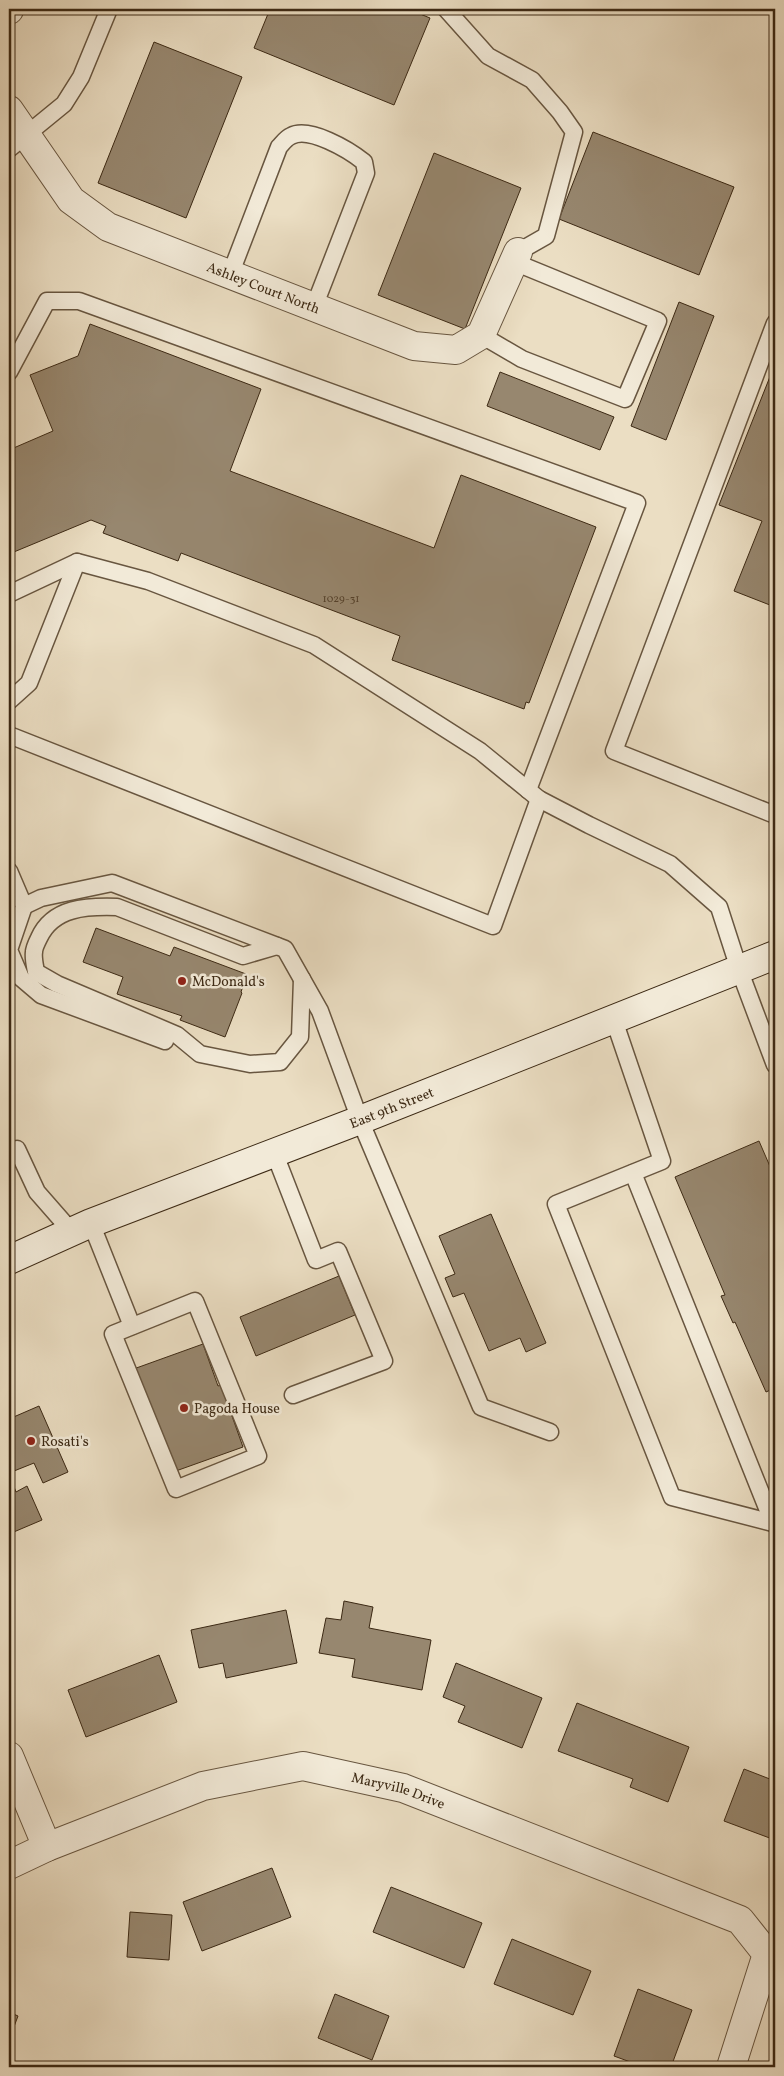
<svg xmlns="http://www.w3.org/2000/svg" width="784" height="2076" viewBox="0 0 784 2076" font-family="Vollkorn,serif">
<rect width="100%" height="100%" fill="#ebdec3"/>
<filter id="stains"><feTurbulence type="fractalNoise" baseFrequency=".004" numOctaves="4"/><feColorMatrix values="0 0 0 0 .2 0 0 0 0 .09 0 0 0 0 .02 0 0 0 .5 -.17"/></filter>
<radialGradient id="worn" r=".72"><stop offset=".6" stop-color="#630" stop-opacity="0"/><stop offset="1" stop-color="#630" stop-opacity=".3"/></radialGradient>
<g fill="#97876f" stroke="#3c2914">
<path d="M 270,9 L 408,9 L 430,18 L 394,105 L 254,48 Z"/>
<path d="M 154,42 L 242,77 L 186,218 L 98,183 Z"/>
<path d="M 593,132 L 734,187 L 699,275 L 559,219 Z"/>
<path d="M 434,153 L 521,188 L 465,329 L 378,295 Z"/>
<path d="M 679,302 L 714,316 L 666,440 L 631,426 Z"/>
<path d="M 90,324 L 261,389 L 230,471 L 434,548 L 461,475 L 596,527 L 529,703 L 526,702 L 524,709 L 392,660 L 400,636 L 181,553 L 178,561 L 103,533 L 106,526 L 91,520 L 9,554 L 9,450 L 53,431 L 30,375 L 78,356 Z"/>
<path d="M 775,364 L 775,607 L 734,591 L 762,521 L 719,505 Z"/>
<path d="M 500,372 L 614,417 L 600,450 L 487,406 Z"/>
<path d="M 96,928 L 170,956 L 174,947 L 246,974 L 241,985 L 243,986 L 241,992 L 242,993 L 225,1037 L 180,1020 L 182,1016 L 117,994 L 123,977 L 83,962 Z"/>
<path d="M 759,1141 L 775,1178 L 775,1388 L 766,1392 L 735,1322 L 733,1323 L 721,1296 L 725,1295 L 675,1177 Z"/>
<path d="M 491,1214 L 546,1343 L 526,1352 L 520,1338 L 489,1351 L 464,1293 L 453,1297 L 445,1278 L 455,1274 L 439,1236 Z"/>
<path d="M 339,1276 L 355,1315 L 256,1356 L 240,1317 Z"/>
<path d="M 203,1344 L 218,1386 L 221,1385 L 243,1447 L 173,1472 L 128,1371 Z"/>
<path d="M 39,1406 L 68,1472 L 43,1483 L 34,1463 L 9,1473 L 9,1419 Z"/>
<path d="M 9,1474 L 16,1492 L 27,1486 L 42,1520 L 9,1534 Z"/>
<path d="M 344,1601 L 373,1607 L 369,1628 L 431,1640 L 422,1690 L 352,1677 L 355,1659 L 319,1653 L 326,1618 L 341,1620 Z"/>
<path d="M 286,1610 L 297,1663 L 226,1678 L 223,1663 L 199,1668 L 191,1630 Z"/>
<path d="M 159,1655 L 177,1702 L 86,1737 L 68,1690 Z"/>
<path d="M 456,1663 L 542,1698 L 522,1748 L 458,1722 L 465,1706 L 443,1697 Z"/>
<path d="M 577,1703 L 689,1747 L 668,1802 L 630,1787 L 633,1779 L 558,1751 Z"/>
<path d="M 744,1769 L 775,1781 L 775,1840 L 724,1821 Z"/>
<path d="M 272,1868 L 291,1917 L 202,1951 L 183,1902 Z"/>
<path d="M 391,1887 L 482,1923 L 464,1968 L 373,1932 Z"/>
<path d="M 130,1912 L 172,1915 L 169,1960 L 127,1957 Z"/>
<path d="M 512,1939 L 591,1971 L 573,2015 L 494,1984 Z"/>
<path d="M 638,1989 L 692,2010 L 671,2067 L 644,2067 L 614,2056 Z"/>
<path d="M 335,1994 L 389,2016 L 372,2060 L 318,2038 Z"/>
<path d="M 9,2012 L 18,2016 L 9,2040 Z"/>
</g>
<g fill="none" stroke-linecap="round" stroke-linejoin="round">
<g stroke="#685640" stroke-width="19">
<g id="service">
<path d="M 446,9 L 488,56 L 532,80 L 560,112 L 574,132 L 546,236 L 518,252"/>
<path d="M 9,149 L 64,104 L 81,77 L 109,9"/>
<path d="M 230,275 L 279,147 C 282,144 286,138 291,136 C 309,126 349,150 364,162 L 366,173 L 314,307"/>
<path d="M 775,323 L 614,751 L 775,815"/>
<path d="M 481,335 L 522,359 L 625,399 L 658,321 L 514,262"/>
<path d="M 9,372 L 47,301 L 79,301 L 637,503 L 528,790"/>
<path d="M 9,594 L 77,562"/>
<path d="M 9,701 L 29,683 L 77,562 L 148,581 L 314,645 L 480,751 L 539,799 L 589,825 L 670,864 L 719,907 L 739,969 L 775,1065"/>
<path d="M 9,735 L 493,926 L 539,799"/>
<path d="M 9,871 L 24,906 L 9,950 L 21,978 L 41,995 L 165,1041"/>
<path d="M 24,906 L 41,898 L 112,883 L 285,949 L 320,1011 L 360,1120 L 481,1407 L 550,1432"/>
<path d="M 277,946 L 243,956 L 117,907 C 87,906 53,907 39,938 C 37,942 34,948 34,952 C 33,958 35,966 36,972 L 57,984 L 177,1035 L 200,1054 L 250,1064 L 280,1062 L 300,1037 L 302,979"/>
<path d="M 614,1020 L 662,1161 L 556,1204 L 672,1497 L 773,1523"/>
<path d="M 9,1152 L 17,1149 L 37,1192 L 72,1232"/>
<path d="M 274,1152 L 316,1260 L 338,1251 L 384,1361 L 293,1395"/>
<path d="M 633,1173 L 773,1523"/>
<path d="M 91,1223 L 132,1326"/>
<path d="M 195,1301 L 258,1456 L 176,1489 L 113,1334 Z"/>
</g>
</g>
<g stroke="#685640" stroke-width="30">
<g id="minor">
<path d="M 9,10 L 9,9"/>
<path id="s1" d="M 9,110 L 71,200 L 108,227 L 414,346 L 456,350 L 481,335 L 518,252"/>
<path d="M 9,1756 L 47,1847"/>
<path id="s2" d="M 9,1865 L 47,1847 L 203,1786 L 303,1766 L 403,1788 L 740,1920 L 767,1954 L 731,2067"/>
</g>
</g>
<g stroke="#3c2914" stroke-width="30">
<g id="secondary">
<path id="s3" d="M 9,1260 L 91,1223 L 360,1120 L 775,955"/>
</g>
</g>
<use href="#service" stroke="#f2ead8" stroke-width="16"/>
<use href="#minor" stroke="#f2ead8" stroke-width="28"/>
<use href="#secondary" stroke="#f2ead8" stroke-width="28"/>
</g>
<g fill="#8f2418" stroke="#f2ead8" stroke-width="2">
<circle cx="182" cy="981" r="5"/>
<circle cx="184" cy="1408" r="5"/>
<circle cx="31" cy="1441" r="5"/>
</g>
<g text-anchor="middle" stroke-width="5" stroke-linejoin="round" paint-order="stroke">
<g font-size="11" fill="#53402b">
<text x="341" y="602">1029-31</text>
</g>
<g font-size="14" fill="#3c2914" stroke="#f2ead8">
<text dy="5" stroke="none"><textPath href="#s1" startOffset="322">Ashley Court North</textPath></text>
<text dy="5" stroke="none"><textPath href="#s3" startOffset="412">East 9th Street</textPath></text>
<text dy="5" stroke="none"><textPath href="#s2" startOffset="410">Maryville Drive</textPath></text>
</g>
<g font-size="14" fill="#3c2914" stroke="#f2ead8" text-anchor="start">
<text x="192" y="986">McDonald's</text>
<text x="194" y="1413">Pagoda House</text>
<text x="41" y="1446">Rosati's</text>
</g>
</g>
<rect width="784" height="2076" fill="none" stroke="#ebdec3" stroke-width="30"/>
<rect x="10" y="10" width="764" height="2056" fill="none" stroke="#3c2914" stroke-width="2.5"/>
<rect x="15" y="15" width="754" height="2046" fill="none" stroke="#3c2914"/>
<rect width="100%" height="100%" filter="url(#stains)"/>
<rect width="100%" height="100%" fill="url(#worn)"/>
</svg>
